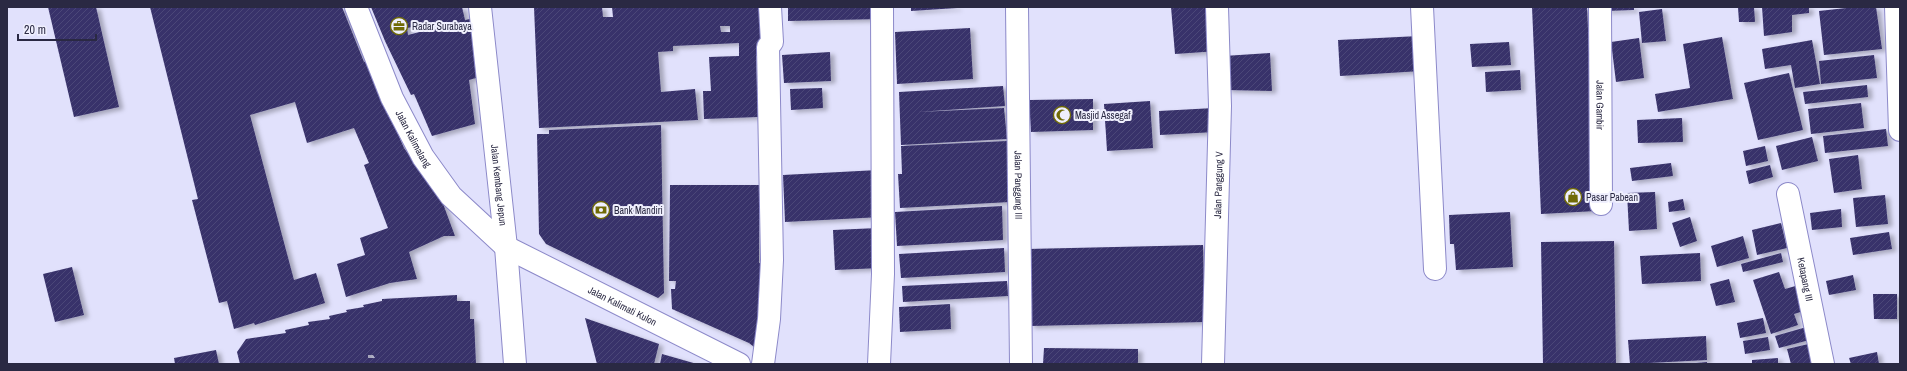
<svg xmlns="http://www.w3.org/2000/svg" width="1907" height="371" viewBox="0 0 1907 371" font-family="'Archivo Narrow',sans-serif">
<defs>
<pattern id="building-hatch" width="6" height="6" patternUnits="userSpaceOnUse"><rect width="6" height="6" fill="#38326a"/><path d="M-1 1l2-2M0 6l6-6M5 7l2-2" fill="none" stroke="#4c4778"/></pattern>
<filter id="shadow"><feDropShadow dx="4.5" dy="2.5" stdDeviation="2" flood-color="#0004"/></filter>
</defs>
<rect width="100%" height="100%" fill="#e1e1fc"/>
<g fill="url(#building-hatch)" fill-rule="evenodd" filter="url(#shadow)">
<path d="M 48,7 L 96,7 L 119,107 L 74,117 Z"/>
<path d="M 150,7 L 342,7 L 364,62 L 366,61 L 404,148 L 442,201 L 455,236 L 444,236 L 409,252 L 417,279 L 390,283 L 346,297 L 337,264 L 365,255 L 360,238 L 388,228 L 364,165 L 369,163 L 354,128 L 307,143 L 295,102 L 250,115 L 294,280 L 316,273 L 325,303 L 255,325 L 254,323 L 234,329 L 227,301 L 219,303 L 192,200 L 198,199 Z"/>
<path d="M 371,7 L 462,7 L 465,20 L 470,19 L 476,78 L 469,80 L 475,124 L 432,136 L 414,94 L 411,95 L 385,41 ZM 430,24 L 431,29 L 408,35 L 407,28 Z"/>
<path d="M 534,7 L 602,7 L 603,17 L 613,17 L 612,7 L 768,7 L 764,56 L 756,56 L 758,117 L 704,119 L 703,91 L 711,91 L 709,57 L 739,56 L 739,43 L 673,46 L 673,51 L 658,52 L 661,92 L 695,89 L 698,120 L 539,128 ZM 720,26 L 730,26 L 730,32 L 721,32 Z"/>
<path d="M 788,7 L 882,7 L 882,19 L 788,21 Z"/>
<path d="M 911,7 L 957,7 L 957,8 L 911,11 Z"/>
<path d="M 1171,7 L 1215,7 L 1218,51 L 1175,54 Z"/>
<path d="M 1532,7 L 1587,7 L 1596,211 L 1541,214 Z"/>
<path d="M 1606,7 L 1634,7 L 1634,10 L 1606,11 Z"/>
<path d="M 1738,7 L 1754,7 L 1755,22 L 1739,22 Z"/>
<path d="M 1762,7 L 1809,7 L 1809,13 L 1792,15 L 1792,32 L 1764,36 Z"/>
<path d="M 1855,7 L 1876,7 L 1882,49 L 1824,55 L 1819,11 Z"/>
<path d="M 1662,9 L 1666,41 L 1642,43 L 1639,12 Z"/>
<path d="M 970,28 L 973,79 L 897,84 L 895,32 Z"/>
<path d="M 1419,36 L 1421,71 L 1340,76 L 1338,40 Z"/>
<path d="M 1722,37 L 1733,99 L 1658,112 L 1655,94 L 1690,88 L 1683,44 Z"/>
<path d="M 1639,38 L 1644,78 L 1616,82 L 1611,42 Z"/>
<path d="M 1812,40 L 1820,84 L 1795,88 L 1791,65 L 1765,69 L 1762,49 Z"/>
<path d="M 1509,42 L 1511,65 L 1472,67 L 1470,44 Z"/>
<path d="M 830,52 L 831,81 L 784,83 L 782,55 Z"/>
<path d="M 1270,53 L 1272,91 L 1227,90 L 1224,56 Z"/>
<path d="M 1874,55 L 1877,78 L 1821,84 L 1819,61 Z"/>
<path d="M 1520,70 L 1521,90 L 1486,92 L 1485,72 Z"/>
<path d="M 1789,73 L 1803,130 L 1758,140 L 1744,83 Z"/>
<path d="M 1867,85 L 1868,97 L 1805,104 L 1803,92 Z"/>
<path d="M 1003,86 L 1005,106 L 918,112 L 1004,108 L 1007,139 L 901,145 L 899,92 Z"/>
<path d="M 822,88 L 823,108 L 791,110 L 790,89 Z"/>
<path d="M 1093,99 L 1093,130 L 1031,132 L 1029,100 Z"/>
<path d="M 1150,101 L 1153,148 L 1107,151 L 1104,104 Z"/>
<path d="M 1861,103 L 1864,128 L 1811,134 L 1808,109 Z"/>
<path d="M 1214,108 L 1215,132 L 1160,135 L 1159,111 Z"/>
<path d="M 1682,118 L 1683,142 L 1638,143 L 1637,120 Z"/>
<path d="M 661,125 L 664,293 L 658,298 L 546,244 L 539,234 L 537,134 L 549,134 L 549,130 Z"/>
<path d="M 1886,129 L 1888,146 L 1825,153 L 1823,136 Z"/>
<path d="M 1812,137 L 1818,161 L 1782,170 L 1776,146 Z"/>
<path d="M 1007,141 L 1010,202 L 900,208 L 898,174 L 902,174 L 901,146 Z"/>
<path d="M 1765,146 L 1768,161 L 1746,166 L 1743,151 Z"/>
<path d="M 1858,155 L 1862,189 L 1834,193 L 1829,159 Z"/>
<path d="M 1671,163 L 1673,176 L 1632,181 L 1630,168 Z"/>
<path d="M 1770,165 L 1773,177 L 1749,184 L 1746,171 Z"/>
<path d="M 878,170 L 881,217 L 785,222 L 783,175 Z"/>
<path d="M 670,185 L 759,185 L 759,263 L 764,264 L 759,351 L 749,343 L 672,309 L 671,289 L 675,289 L 676,281 L 669,281 Z"/>
<path d="M 1655,192 L 1657,229 L 1629,231 L 1627,193 Z"/>
<path d="M 1885,195 L 1888,224 L 1856,227 L 1853,198 Z"/>
<path d="M 1683,199 L 1685,210 L 1669,212 L 1668,202 Z"/>
<path d="M 1002,206 L 1003,240 L 897,246 L 895,212 Z"/>
<path d="M 1841,209 L 1842,227 L 1812,230 L 1810,213 Z"/>
<path d="M 1510,212 L 1513,267 L 1456,270 L 1454,244 L 1450,244 L 1449,215 Z"/>
<path d="M 1690,217 L 1697,241 L 1680,247 L 1672,223 Z"/>
<path d="M 1781,223 L 1787,248 L 1757,255 L 1752,230 Z"/>
<path d="M 878,228 L 880,268 L 835,270 L 833,230 Z"/>
<path d="M 1889,232 L 1892,249 L 1853,255 L 1850,238 Z"/>
<path d="M 1743,236 L 1749,258 L 1717,267 L 1711,246 Z"/>
<path d="M 1614,241 L 1616,364 L 1543,364 L 1541,242 Z"/>
<path d="M 1203,245 L 1205,322 L 1030,326 L 1027,249 Z"/>
<path d="M 1004,248 L 1005,272 L 901,278 L 899,254 Z"/>
<path d="M 1700,253 L 1701,281 L 1642,284 L 1640,256 Z"/>
<path d="M 1781,253 L 1783,262 L 1743,272 L 1741,264 Z"/>
<path d="M 72,267 L 84,315 L 55,322 L 43,274 Z"/>
<path d="M 1779,272 L 1785,289 L 1799,285 L 1807,310 L 1794,314 L 1798,325 L 1771,334 L 1753,280 Z"/>
<path d="M 1853,275 L 1856,290 L 1829,295 L 1826,281 Z"/>
<path d="M 1729,279 L 1735,302 L 1716,306 L 1710,284 Z"/>
<path d="M 1007,281 L 1008,296 L 903,302 L 902,286 Z"/>
<path d="M 1873,294 L 1897,294 L 1897,319 L 1874,319 Z"/>
<path d="M 457,295 L 457,301 L 470,301 L 470,319 L 474,319 L 476,364 L 240,364 L 237,352 L 246,339 L 286,333 L 285,330 L 309,325 L 308,322 L 330,319 L 329,316 L 347,312 L 346,310 L 364,307 L 363,305 L 382,301 L 382,299 ZM 368,355 L 373,355 L 375,358 L 368,358 Z"/>
<path d="M 950,304 L 951,329 L 900,332 L 899,307 Z"/>
<path d="M 585,318 L 659,344 L 654,364 L 597,364 Z"/>
<path d="M 1763,318 L 1766,333 L 1740,338 L 1737,323 Z"/>
<path d="M 1810,326 L 1813,339 L 1779,348 L 1775,336 Z"/>
<path d="M 1706,336 L 1707,360 L 1630,364 L 1628,340 Z"/>
<path d="M 1768,337 L 1770,350 L 1745,354 L 1743,341 Z"/>
<path d="M 1817,342 L 1816,364 L 1791,364 L 1787,349 Z"/>
<path d="M 1044,348 L 1138,349 L 1138,364 L 1043,364 Z"/>
<path d="M 216,350 L 219,364 L 175,364 L 174,358 Z"/>
<path d="M 1877,352 L 1879,364 L 1851,364 L 1849,358 Z"/>
<path d="M 662,354 L 697,364 L 660,364 Z"/>
<path d="M 1778,358 L 1778,364 L 1752,364 L 1752,360 Z"/>
<path d="M 1707,362 L 1707,364 L 1696,364 L 1696,363 Z"/>
</g>
<g fill="none" stroke-linecap="round" stroke-linejoin="round">
<g stroke="#8c89c9" stroke-width="24">
<g id="street">
<path id="s1" d="M 356,7 L 392,98 L 423,157 L 451,196 L 506,247 L 739,364"/>
<path id="s2" d="M 1017,7 L 1021,364"/>
<path d="M 1422,7 L 1435,269"/>
<path id="s3" d="M 1600,7 L 1601,204"/>
<path d="M 1896,7 L 1900,130"/>
<path id="s4" d="M 1788,194 L 1823,364"/>
<path d="M 763,364 L 769,319 L 772,260 L 768,47 L 772,42 L 770,7"/>
<path d="M 879,364 L 883,274 L 882,7"/>
<path id="s5" d="M 1213,364 L 1220,106 L 1217,7"/>
</g>
</g>
<g stroke="#8c89c9" stroke-width="24">
<g id="primary">
<path id="s6" d="M 480,7 L 506,247 L 515,364"/>
</g>
</g>
<use href="#street" stroke="#fff" stroke-width="22"/>
<use href="#primary" stroke="#fff" stroke-width="22"/>
</g>
<defs>
<g id="office-ring" transform="scale(0.9)"><circle r="9.5" fill="#efeffd" stroke="#716b06" stroke-width="1.5"/><path d="M-6-3h4V-5.5h4V-3h4V5H-6ZM-1-4.5V-3h2v-1.5ZM-6 0V1H6V0Z" fill="#716b06"/></g>
<g id="mosque-ring" transform="scale(0.9)"><circle r="9.5" fill="#efeffd" stroke="#716b06" stroke-width="1.5"/><path d="M3.5-4.9A6 6 0 1 0 3.5 4.9A5 5 0 1 1 3.5-4.9Z" fill="#716b06"/></g>
<g id="shop-ring" transform="scale(0.9)"><circle r="9.5" fill="#efeffd" stroke="#716b06" stroke-width="1.5"/><path d="M-5-2.5h2.3a2.7 3.5 0 0 1 5.4 0H5L5.5 6h-11ZM-1.5-2.5h3a1.5 2.3 0 0 0-3 0Z" fill="#716b06"/></g>
<g id="bank-ring" transform="scale(0.9)"><circle r="9.5" fill="#efeffd" stroke="#716b06" stroke-width="1.5"/><path d="M-6-4H6V4H-6ZM0-2.3a2.3 2.3 0 1 0 0 4.6a2.3 2.3 0 1 0 0-4.6Z" fill="#716b06"/></g>
</defs>
<g fill-rule="evenodd">
<use href="#office-ring" x="399" y="26"/>
<use href="#mosque-ring" x="1062" y="115"/>
<use href="#shop-ring" x="1573" y="197"/>
<use href="#bank-ring" x="601" y="210"/>
</g>
<g text-anchor="middle" stroke-width="4" stroke-linejoin="round" paint-order="stroke">
<g font-size="10" fill="#2a2943" stroke="#efeffd" text-anchor="start">
<text x="412" y="30">Radar Surabaya</text>
<text x="1075" y="119">Masjid Assegaf</text>
<text x="1586" y="201">Pasar Pabean</text>
<text x="614" y="214">Bank Mandiri</text>
</g>
<g font-size="10" fill="#2a2943" stroke="#efeffd">
<text dy="4" stroke="none"><textPath href="#s3" startOffset="98">Jalan Gambir</textPath></text>
<text dy="4" stroke="none"><textPath href="#s1" startOffset="144">Jalan Kalimalang</textPath></text>
<text dy="4" stroke="none"><textPath href="#s6" startOffset="179">Jalan Kembang Jepun</textPath></text>
<text dy="4" stroke="none"><textPath href="#s2" startOffset="178">Jalan Panggung III</textPath></text>
<text dy="4" stroke="none"><textPath href="#s5" startOffset="179">Jalan Panggung V</textPath></text>
<text dy="4" stroke="none"><textPath href="#s4" startOffset="87">Ketapang III</textPath></text>
<text dy="4" stroke="none"><textPath href="#s1" startOffset="418">Jalan Kalimati Kulon</textPath></text>
</g>
</g>
<rect width="1907" height="371" fill="none" stroke="#2a2943" stroke-width="16"/>
<path d="M18 34v6h78v-6" fill="none" stroke="#2a2943" stroke-width="2"/>
<text x="24" y="34" font-size="12" fill="#2a2943" stroke="#efeffd" stroke-width="3" paint-order="stroke">20 m</text>
</svg>
